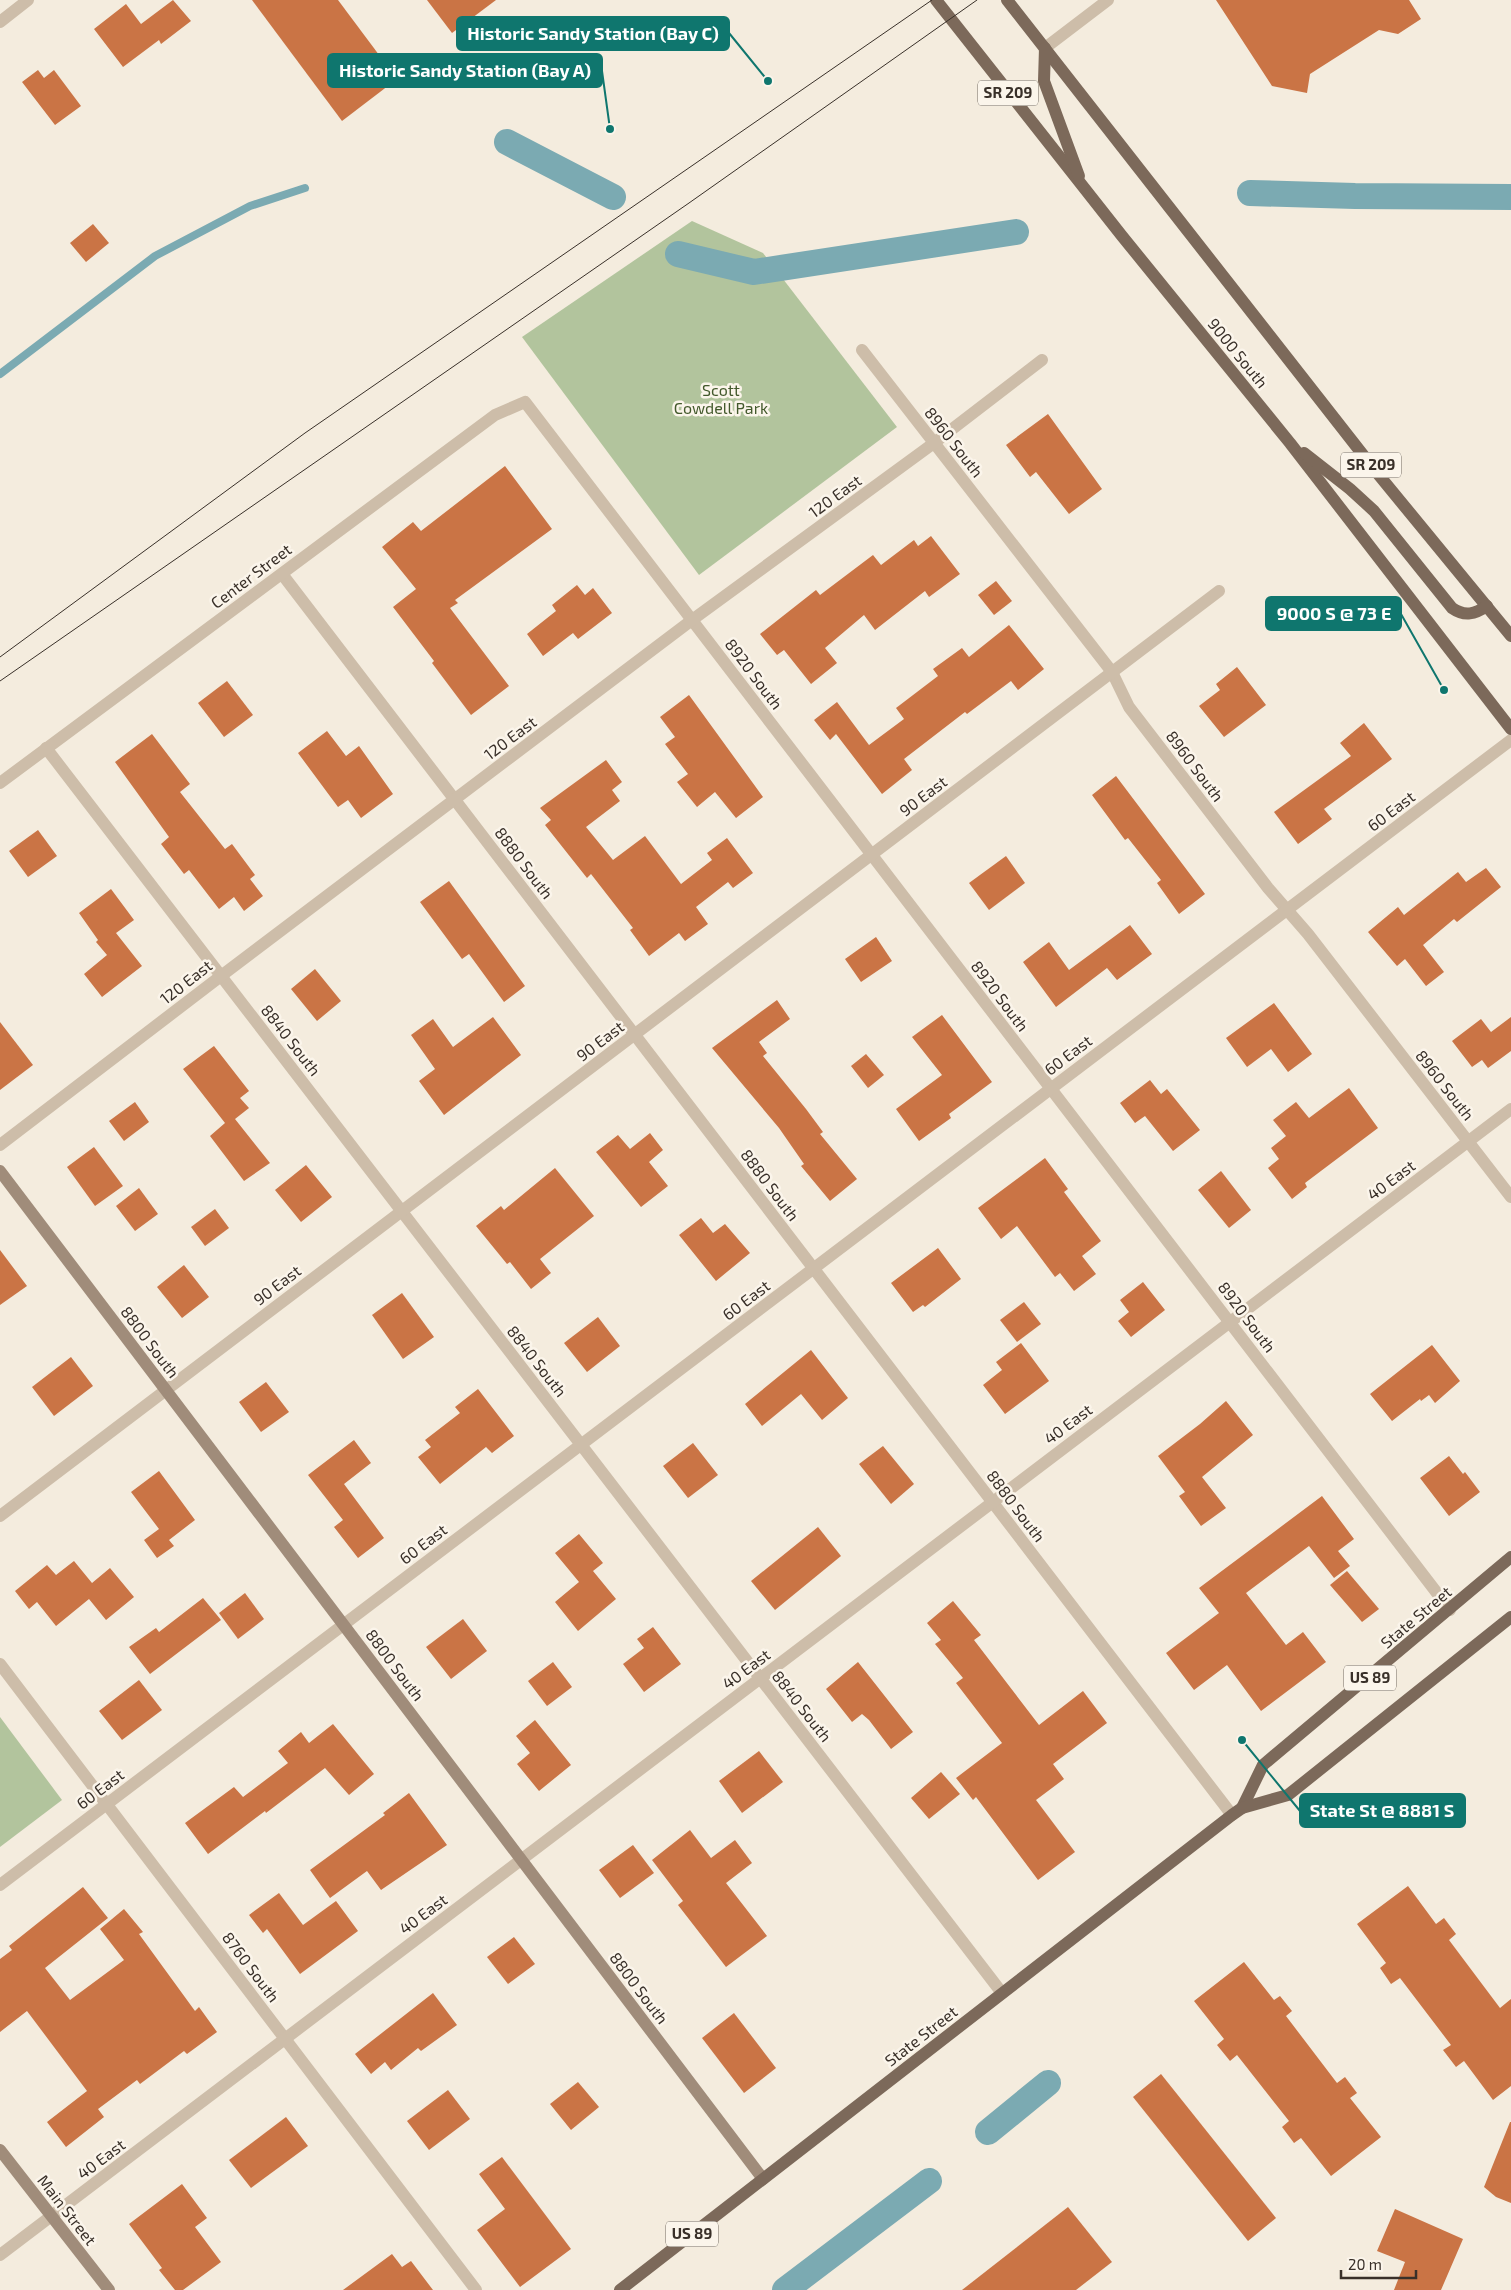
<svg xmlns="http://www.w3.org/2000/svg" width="1511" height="2290" viewBox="0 0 1511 2290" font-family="'Exo 2',sans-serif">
<rect width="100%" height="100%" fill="#f4ecde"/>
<g fill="#b2c49d">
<path d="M 692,221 L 763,253 L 897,427 L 699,575 L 522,337 Z"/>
<path d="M 0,1717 L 62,1800 L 0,1847 Z"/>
</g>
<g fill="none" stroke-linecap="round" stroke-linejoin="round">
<path stroke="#7baab2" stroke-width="8" d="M 0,374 L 155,256 L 250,206 L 305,188"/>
<g stroke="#7baab2" stroke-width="26">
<path d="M 507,142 L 613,197"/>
<path d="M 1250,193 L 1355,196 L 1511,197"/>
<path d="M 678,254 L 754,272 L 1016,232"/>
<path d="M 988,2132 L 1048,2083"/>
<path d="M 785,2290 L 929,2181"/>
</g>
</g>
<g fill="#ca7445">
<path d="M 173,0 L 191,21 L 161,44 L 159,40 L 123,67 L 94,29 L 126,4 L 141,24 Z"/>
<path d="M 252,0 L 338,0 L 397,79 L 342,121 Z"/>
<path d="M 427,0 L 496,0 L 452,33 Z"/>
<path d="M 1216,0 L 1409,0 L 1421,19 L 1398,34 L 1379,30 L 1310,74 L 1307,93 L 1272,86 Z"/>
<path d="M 38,70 L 44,78 L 54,70 L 81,106 L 55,125 L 22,82 Z"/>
<path d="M 93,224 L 109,243 L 86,262 L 70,243 Z"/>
<path d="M 1048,414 L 1102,489 L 1069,514 L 1036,472 L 1030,477 L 1006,445 Z"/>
<path d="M 505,466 L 552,529 L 455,600 L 458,603 L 450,608 L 509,686 L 471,715 L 432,663 L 434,661 L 393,607 L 416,589 L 382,547 L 413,522 L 421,531 Z"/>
<path d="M 931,536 L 960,574 L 929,597 L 925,591 L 875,630 L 864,615 L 825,648 L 837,663 L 811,684 L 784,650 L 777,655 L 760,634 L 816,590 L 820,595 L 873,555 L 881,565 L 914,540 L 918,546 Z"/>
<path d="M 996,581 L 1012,601 L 994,615 L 978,595 Z"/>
<path d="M 577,585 L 585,595 L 593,588 L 612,613 L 578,639 L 573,633 L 543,656 L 527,634 L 556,611 L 552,605 Z"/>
<path d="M 1009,625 L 1044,669 L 1018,690 L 1011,681 L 967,714 L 965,712 L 904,759 L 912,770 L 882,794 L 836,734 L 830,740 L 814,720 L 837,702 L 869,745 L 904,719 L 896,708 L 938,676 L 933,669 L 962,648 L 969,657 Z"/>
<path d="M 1237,667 L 1266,705 L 1224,737 L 1199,706 L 1220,690 L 1216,684 Z"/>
<path d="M 227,681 L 253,715 L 224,737 L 198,703 Z"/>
<path d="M 689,695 L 763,797 L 736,818 L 715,792 L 697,807 L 677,782 L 688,774 L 665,744 L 675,737 L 660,717 Z"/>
<path d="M 1364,723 L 1392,759 L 1324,809 L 1332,819 L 1298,844 L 1274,812 L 1351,756 L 1340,743 Z"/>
<path d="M 327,731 L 346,756 L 359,746 L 393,794 L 361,818 L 348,800 L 338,807 L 298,753 Z"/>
<path d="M 152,734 L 190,784 L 180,792 L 225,849 L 232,844 L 255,875 L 250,879 L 263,896 L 244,911 L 234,897 L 219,909 L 189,870 L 184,874 L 161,844 L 169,837 L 115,762 Z"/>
<path d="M 606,760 L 622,782 L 612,790 L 620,801 L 586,827 L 613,860 L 645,836 L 681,884 L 712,860 L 707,853 L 727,838 L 753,873 L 733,888 L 728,882 L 696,907 L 708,924 L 685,941 L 679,933 L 649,956 L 630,930 L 633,928 L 591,874 L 587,878 L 545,825 L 551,820 L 540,808 Z"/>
<path d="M 1116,776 L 1205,894 L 1179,914 L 1157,883 L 1161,880 L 1128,838 L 1125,840 L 1092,795 Z"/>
<path d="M 38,830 L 57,856 L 28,877 L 9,851 Z"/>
<path d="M 1006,856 L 1025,883 L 989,910 L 969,883 Z"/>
<path d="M 1486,868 L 1501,887 L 1457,922 L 1454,919 L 1423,945 L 1444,972 L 1426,986 L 1405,959 L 1397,966 L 1368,932 L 1398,907 L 1404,915 L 1458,872 L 1466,882 Z"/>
<path d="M 449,881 L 525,986 L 504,1002 L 469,954 L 462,959 L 420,902 Z"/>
<path d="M 111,889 L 134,920 L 116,933 L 142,966 L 102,997 L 84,974 L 107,955 L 96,942 L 98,940 L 79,913 Z"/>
<path d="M 1130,925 L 1152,954 L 1117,980 L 1107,968 L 1056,1007 L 1023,962 L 1049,942 L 1069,970 Z"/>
<path d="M 876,937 L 892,961 L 861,982 L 845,959 Z"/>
<path d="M 315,969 L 341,1001 L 317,1021 L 291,989 Z"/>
<path d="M 777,1000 L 790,1019 L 759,1042 L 767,1053 L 763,1056 L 806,1109 L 823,1132 L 820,1134 L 857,1179 L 830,1201 L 801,1166 L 804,1164 L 779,1128 L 712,1048 Z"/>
<path d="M 1274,1003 L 1312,1054 L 1288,1072 L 1271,1049 L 1247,1067 L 1226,1038 Z"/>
<path d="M 942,1015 L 992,1082 L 949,1114 L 951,1118 L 919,1141 L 896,1109 L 942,1075 L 912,1037 Z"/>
<path d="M 493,1017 L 521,1055 L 444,1115 L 419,1081 L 435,1069 L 411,1035 L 433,1019 L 453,1047 Z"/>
<path d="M 1511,1017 L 1511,1051 L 1488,1068 L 1482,1060 L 1472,1067 L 1452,1041 L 1481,1019 L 1491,1032 Z"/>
<path d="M 0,1022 L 33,1065 L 0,1090 Z"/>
<path d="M 214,1046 L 249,1091 L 240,1098 L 249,1108 L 235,1119 L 270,1163 L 244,1181 L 210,1136 L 225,1123 L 183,1069 Z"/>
<path d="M 866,1054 L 884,1075 L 868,1088 L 851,1066 Z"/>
<path d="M 1150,1080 L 1161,1094 L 1167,1089 L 1200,1130 L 1173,1151 L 1145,1116 L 1135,1123 L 1120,1103 Z"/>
<path d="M 1349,1088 L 1378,1128 L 1305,1183 L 1307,1187 L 1292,1199 L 1268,1168 L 1279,1159 L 1271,1148 L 1286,1136 L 1273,1120 L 1296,1102 L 1309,1118 Z"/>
<path d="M 135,1102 L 149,1122 L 124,1141 L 109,1121 Z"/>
<path d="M 650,1133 L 663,1150 L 649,1162 L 668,1186 L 641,1207 L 596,1152 L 618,1135 L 630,1149 Z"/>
<path d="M 94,1147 L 123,1186 L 95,1206 L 67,1167 Z"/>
<path d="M 1045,1158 L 1068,1189 L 1064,1192 L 1101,1241 L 1082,1256 L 1096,1274 L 1074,1291 L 1060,1273 L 1055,1277 L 1017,1226 L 1001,1239 L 978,1208 Z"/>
<path d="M 306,1165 L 332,1197 L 301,1222 L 275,1190 Z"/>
<path d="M 555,1168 L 594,1216 L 540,1259 L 551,1273 L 531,1289 L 510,1262 L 507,1264 L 476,1226 L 501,1206 L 504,1210 Z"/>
<path d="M 1221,1171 L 1251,1210 L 1229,1228 L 1198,1190 Z"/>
<path d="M 139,1188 L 158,1214 L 135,1231 L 116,1206 Z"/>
<path d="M 215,1209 L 229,1228 L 205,1246 L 191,1227 Z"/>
<path d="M 701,1218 L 713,1233 L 725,1224 L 750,1253 L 716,1281 L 679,1235 Z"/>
<path d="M 938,1248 L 961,1279 L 925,1307 L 923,1305 L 913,1312 L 891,1283 Z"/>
<path d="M 0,1250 L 27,1286 L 0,1305 Z"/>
<path d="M 184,1265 L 209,1297 L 182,1318 L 157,1287 Z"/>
<path d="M 1143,1282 L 1165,1310 L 1131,1337 L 1118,1321 L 1129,1312 L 1120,1300 Z"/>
<path d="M 402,1293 L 434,1337 L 403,1359 L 372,1315 Z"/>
<path d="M 1024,1302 L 1041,1324 L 1017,1342 L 1000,1320 Z"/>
<path d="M 598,1317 L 620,1346 L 587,1372 L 564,1343 Z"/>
<path d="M 1021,1343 L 1049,1381 L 1005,1414 L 983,1385 L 1002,1370 L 996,1362 Z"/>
<path d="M 1432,1345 L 1460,1381 L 1435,1403 L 1429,1395 L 1421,1401 L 1420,1399 L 1392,1421 L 1370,1394 Z"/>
<path d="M 811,1350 L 848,1398 L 822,1420 L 801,1394 L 762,1426 L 745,1404 Z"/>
<path d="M 71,1357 L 93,1386 L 54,1416 L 32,1387 Z"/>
<path d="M 266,1382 L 289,1412 L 261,1432 L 239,1402 Z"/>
<path d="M 478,1389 L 514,1436 L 492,1453 L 486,1447 L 440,1484 L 418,1457 L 431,1447 L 425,1440 L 460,1413 L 455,1407 Z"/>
<path d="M 1226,1401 L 1253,1435 L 1202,1477 L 1226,1508 L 1201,1526 L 1179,1496 L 1185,1492 L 1158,1456 L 1200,1424 Z"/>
<path d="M 354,1440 L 371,1463 L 344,1484 L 384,1538 L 358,1558 L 334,1527 L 343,1520 L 308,1475 Z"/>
<path d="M 693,1443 L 718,1475 L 688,1498 L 663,1466 Z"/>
<path d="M 883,1446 L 914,1484 L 891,1504 L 859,1464 Z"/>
<path d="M 1449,1456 L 1463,1474 L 1465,1472 L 1480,1492 L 1449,1516 L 1420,1478 Z"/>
<path d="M 159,1471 L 195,1520 L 169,1540 L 174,1546 L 157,1558 L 144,1540 L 159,1529 L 131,1492 Z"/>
<path d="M 1322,1496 L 1354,1539 L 1338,1551 L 1350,1566 L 1334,1578 L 1309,1546 L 1246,1593 L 1286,1645 L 1303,1632 L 1326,1662 L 1261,1711 L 1227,1665 L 1194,1690 L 1166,1653 L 1219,1613 L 1199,1588 Z"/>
<path d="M 818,1527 L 841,1556 L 775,1610 L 751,1581 Z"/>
<path d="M 579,1534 L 603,1563 L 593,1571 L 616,1599 L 578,1631 L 555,1602 L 579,1582 L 555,1553 Z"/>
<path d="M 74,1561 L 92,1583 L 110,1568 L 134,1597 L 106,1620 L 89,1599 L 56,1626 L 37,1602 L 29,1609 L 15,1591 L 47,1565 L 56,1575 Z"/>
<path d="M 1347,1571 L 1379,1609 L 1362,1622 L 1330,1585 Z"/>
<path d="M 245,1593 L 264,1619 L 238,1639 L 219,1613 Z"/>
<path d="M 203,1598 L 221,1620 L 150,1674 L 129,1647 L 156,1628 L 159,1632 Z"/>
<path d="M 953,1601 L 981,1635 L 974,1640 L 1039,1725 L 1083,1691 L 1107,1723 L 1053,1764 L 1064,1779 L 1036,1800 L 1075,1852 L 1038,1880 L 976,1797 L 973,1800 L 956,1778 L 1002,1743 L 956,1683 L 963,1678 L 935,1644 L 941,1640 L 927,1623 Z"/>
<path d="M 463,1619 L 487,1651 L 451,1679 L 426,1647 Z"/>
<path d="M 653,1627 L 681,1664 L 644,1692 L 623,1664 L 644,1648 L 637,1639 Z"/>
<path d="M 553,1662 L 572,1687 L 547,1706 L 528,1681 Z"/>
<path d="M 858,1662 L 913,1732 L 891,1749 L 869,1720 L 862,1714 L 852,1722 L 826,1689 Z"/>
<path d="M 139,1680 L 162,1710 L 122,1740 L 99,1711 Z"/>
<path d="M 535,1720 L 571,1765 L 539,1791 L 517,1764 L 530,1753 L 516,1736 Z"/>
<path d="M 333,1724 L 374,1774 L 349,1795 L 325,1768 L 266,1813 L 265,1811 L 208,1854 L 185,1823 L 234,1787 L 243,1797 L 288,1763 L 278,1751 L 301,1732 L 309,1743 Z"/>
<path d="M 759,1751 L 783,1782 L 742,1813 L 719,1781 Z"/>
<path d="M 941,1772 L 960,1794 L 929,1819 L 911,1798 Z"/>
<path d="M 409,1793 L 447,1845 L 381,1890 L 367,1871 L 330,1898 L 310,1870 L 385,1815 L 383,1813 Z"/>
<path d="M 690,1830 L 711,1858 L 735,1840 L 752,1863 L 726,1883 L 767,1936 L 726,1967 L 678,1905 L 683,1901 L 652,1860 Z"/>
<path d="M 633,1845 L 654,1873 L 620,1898 L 599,1870 Z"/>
<path d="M 1408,1886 L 1436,1924 L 1444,1918 L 1456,1934 L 1449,1940 L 1500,2008 L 1511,1999 L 1511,2086 L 1493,2100 L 1464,2061 L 1456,2067 L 1443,2050 L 1451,2045 L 1400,1978 L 1391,1984 L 1380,1968 L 1386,1963 L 1357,1924 Z"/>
<path d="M 83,1887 L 108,1918 L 45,1968 L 70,2000 L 124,1960 L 100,1929 L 124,1909 L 143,1932 L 139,1934 L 195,2011 L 199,2007 L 217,2032 L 187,2054 L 184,2051 L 140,2084 L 137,2080 L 98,2109 L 104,2117 L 66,2147 L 47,2122 L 87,2091 L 27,2011 L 0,2032 L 0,1959 L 12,1950 L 9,1946 Z"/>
<path d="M 279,1893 L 303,1925 L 336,1901 L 358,1931 L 300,1974 L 267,1929 L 263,1933 L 249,1915 Z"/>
<path d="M 514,1937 L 535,1964 L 508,1984 L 487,1957 Z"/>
<path d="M 1244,1962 L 1274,2000 L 1280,1996 L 1292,2011 L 1286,2016 L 1337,2083 L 1345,2077 L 1357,2093 L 1350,2098 L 1381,2137 L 1331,2176 L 1301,2138 L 1294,2143 L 1282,2127 L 1289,2121 L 1237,2055 L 1230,2061 L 1217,2045 L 1224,2039 L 1194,2001 Z"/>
<path d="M 433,1993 L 457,2025 L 421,2051 L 418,2048 L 391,2070 L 385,2062 L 371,2074 L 355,2054 Z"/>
<path d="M 734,2013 L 776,2068 L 744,2093 L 702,2038 Z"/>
<path d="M 1161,2074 L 1276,2218 L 1248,2241 L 1133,2097 Z"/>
<path d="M 578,2082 L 599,2107 L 571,2130 L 550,2104 Z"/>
<path d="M 448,2090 L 470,2119 L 429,2150 L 407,2121 Z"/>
<path d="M 286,2117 L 308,2146 L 251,2188 L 229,2160 Z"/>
<path d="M 1510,2122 L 1511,2122 L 1511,2203 L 1496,2197 L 1484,2187 Z"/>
<path d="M 502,2157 L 571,2249 L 520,2287 L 477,2230 L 505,2209 L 479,2174 Z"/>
<path d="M 182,2184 L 207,2218 L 195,2227 L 221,2262 L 183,2290 L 175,2290 L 159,2270 L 162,2268 L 129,2224 Z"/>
<path d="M 1068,2207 L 1112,2262 L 1076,2290 L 962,2290 Z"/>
<path d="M 1395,2209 L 1463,2239 L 1441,2290 L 1394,2290 L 1405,2262 L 1377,2251 Z"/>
<path d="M 392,2254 L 402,2267 L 411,2261 L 433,2290 L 343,2290 Z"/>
</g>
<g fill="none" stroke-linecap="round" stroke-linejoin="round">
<g stroke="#cdbda9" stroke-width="12">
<path d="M 0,22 L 28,0"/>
<path d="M 1045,48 L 1108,0"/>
<path d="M 862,350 L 1112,672 L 1129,707 L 1268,888 L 1308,934 L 1511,1197"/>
<path d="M 282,574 L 1232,1815"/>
<path d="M 46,748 L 1002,1993"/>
<path d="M 0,783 L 495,415 L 525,402 L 1450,1610"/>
<path d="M 0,1145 L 221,976 L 692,620 L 934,443 L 1042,360"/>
<path d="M 0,1516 L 1219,591"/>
<path d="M 0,1664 L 476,2290"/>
<path d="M 0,1885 L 1511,740"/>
<path d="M 0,2255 L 1511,1109"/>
</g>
<g stroke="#a08c7a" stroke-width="12">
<path d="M 0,1171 L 763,2179"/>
<path d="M 0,2150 L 109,2290"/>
</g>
<g stroke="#7c695a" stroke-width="12">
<path d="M 936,0 L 1122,236 L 1290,443 L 1511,729"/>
<path d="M 1007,0 L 1378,474 L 1511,636"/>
<path d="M 1045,48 L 1044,81 L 1079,176"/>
<path d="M 1304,453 L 1350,489 L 1374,511 L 1452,608 C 1465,617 1475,614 1487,606"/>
<path d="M 1242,1808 L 1263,1765 L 1511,1557"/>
<path d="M 620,2290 L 1232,1815 L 1242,1808 L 1288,1795 L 1511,1617"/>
</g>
<g stroke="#393029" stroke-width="1">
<path d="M 0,657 L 305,433 L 932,0"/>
<path d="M 0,681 L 689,203 L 977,0"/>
</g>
</g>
<g text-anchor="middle" stroke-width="5" stroke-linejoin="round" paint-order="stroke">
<g fill="#fbf5eb" stroke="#736b63" stroke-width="1">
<rect x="978" y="80.5" width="60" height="25" rx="4"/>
<rect x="1341" y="452.5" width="60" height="25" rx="4"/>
<rect x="1344" y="1665.5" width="52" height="25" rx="4"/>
<rect x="666" y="2221.5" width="52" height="25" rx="4"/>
</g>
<g font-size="15" font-weight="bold" fill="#393029">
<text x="1008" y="98">SR 209</text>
<text x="1371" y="470">SR 209</text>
<text x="1370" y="1683">US 89</text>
<text x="692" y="2239">US 89</text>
</g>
<g font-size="16" fill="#393029" stroke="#fbf5eb">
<text transform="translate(1238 353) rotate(51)" y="6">9000 South</text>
<text transform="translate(954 442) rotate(52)" y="6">8960 South</text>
<text transform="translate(835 496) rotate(-36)" y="6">120 East</text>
<text transform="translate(251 576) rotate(-37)" y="6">Center Street</text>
<text transform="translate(754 674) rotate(53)" y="6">8920 South</text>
<text transform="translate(510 738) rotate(-37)" y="6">120 East</text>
<text transform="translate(1195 766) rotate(53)" y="6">8960 South</text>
<text transform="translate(923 796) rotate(-37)" y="6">90 East</text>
<text transform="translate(1391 811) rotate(-37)" y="6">60 East</text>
<text transform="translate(524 863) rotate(53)" y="6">8880 South</text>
<text transform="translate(186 982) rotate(-38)" y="6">120 East</text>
<text transform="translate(1000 996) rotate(53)" y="6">8920 South</text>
<text transform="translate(291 1040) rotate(52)" y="6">8840 South</text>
<text transform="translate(600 1041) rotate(-37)" y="6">90 East</text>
<text transform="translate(1068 1055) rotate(-37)" y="6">60 East</text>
<text transform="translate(1445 1085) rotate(52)" y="6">8960 South</text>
<text transform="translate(1391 1180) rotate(-37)" y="6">40 East</text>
<text transform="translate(770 1185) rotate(53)" y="6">8880 South</text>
<text transform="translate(277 1285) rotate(-37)" y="6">90 East</text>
<text transform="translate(746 1300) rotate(-37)" y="6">60 East</text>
<text transform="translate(1247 1317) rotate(53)" y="6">8920 South</text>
<text transform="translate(150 1342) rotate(53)" y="6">8800 South</text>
<text transform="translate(537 1361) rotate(52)" y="6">8840 South</text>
<text transform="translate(1068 1424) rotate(-37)" y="6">40 East</text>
<text transform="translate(1016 1506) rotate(53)" y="6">8880 South</text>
<text transform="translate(423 1544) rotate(-37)" y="6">60 East</text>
<text transform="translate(1416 1617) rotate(-40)" y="6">State Street</text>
<text transform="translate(395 1665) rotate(53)" y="6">8800 South</text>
<text transform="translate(746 1669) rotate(-37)" y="6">40 East</text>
<text transform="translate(802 1706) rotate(52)" y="6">8840 South</text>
<text transform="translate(100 1789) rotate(-37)" y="6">60 East</text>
<text transform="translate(423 1914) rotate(-37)" y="6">40 East</text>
<text transform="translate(251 1967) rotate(53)" y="6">8760 South</text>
<text transform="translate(639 1988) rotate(53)" y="6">8800 South</text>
<text transform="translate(921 2036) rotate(-38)" y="6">State Street</text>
<text transform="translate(101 2159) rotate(-37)" y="6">40 East</text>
<text transform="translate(67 2210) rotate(52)" y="6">Main Street</text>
</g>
<g font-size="16" fill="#43592c" stroke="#fbf5eb">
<text x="721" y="396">Scott<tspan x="721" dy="18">Cowdell Park</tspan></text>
</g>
</g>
<path fill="none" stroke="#0f766e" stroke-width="2" d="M768 81L729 33M610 129L602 71M1444 690L1401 614M1242 1740L1300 1811"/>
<g fill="#0f766e" stroke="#fbf5eb" stroke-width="2">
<circle cx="768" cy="81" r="5"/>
<circle cx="610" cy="129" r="5"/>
<circle cx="1444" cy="690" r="5"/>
<circle cx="1242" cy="1740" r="5"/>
</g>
<g fill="#0f766e" stroke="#0f766e" stroke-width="2">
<rect x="457" y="17" width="272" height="33" rx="5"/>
<rect x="328" y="54" width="274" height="33" rx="5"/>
<rect x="1266" y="597" width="135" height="33" rx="5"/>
<rect x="1300" y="1794" width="165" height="33" rx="5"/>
</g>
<g font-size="18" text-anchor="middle" font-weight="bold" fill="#fff">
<text x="593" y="40">Historic Sandy Station (Bay C)</text>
<text x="465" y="77">Historic Sandy Station (Bay A)</text>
<text x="1334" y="620">9000 S @ 73 E</text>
<text x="1382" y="1817">State St @ 8881 S</text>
</g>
<path d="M1341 2270v8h75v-8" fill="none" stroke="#393029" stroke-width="2.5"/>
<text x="1348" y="2270" font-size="15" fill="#393029" stroke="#fbf5eb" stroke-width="4" paint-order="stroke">20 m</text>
</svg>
